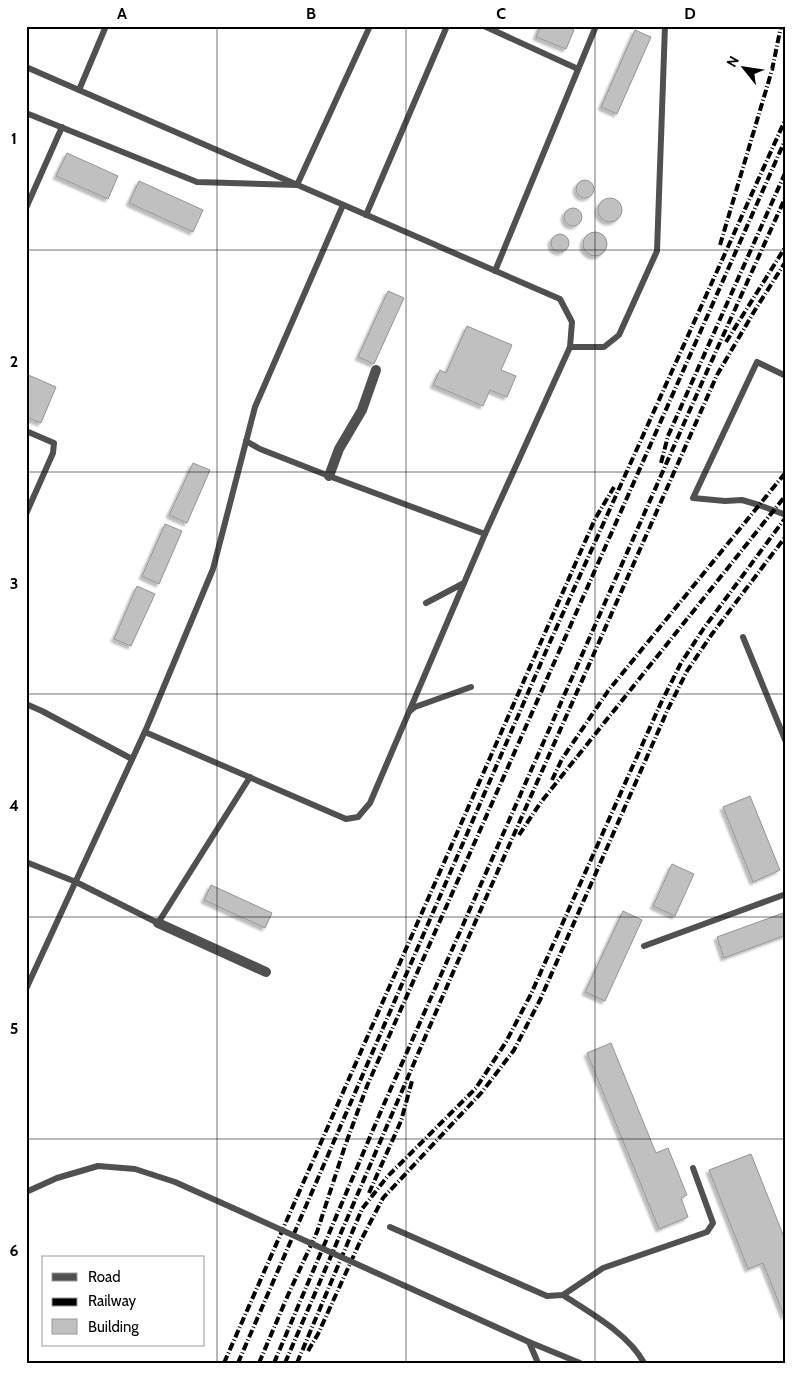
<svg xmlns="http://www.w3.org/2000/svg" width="812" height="1389" viewBox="0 0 812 1389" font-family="Cabin,sans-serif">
<defs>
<filter id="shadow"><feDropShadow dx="-3" dy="3" stdDeviation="1" flood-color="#0004"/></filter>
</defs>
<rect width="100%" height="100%" fill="#fff"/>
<g fill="#c0c0c0" stroke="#949494" filter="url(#shadow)">
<path d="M 540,26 L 568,26 L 574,30 L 566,49 L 536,37 Z"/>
<path d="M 635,30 L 651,37 L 617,114 L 601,107 Z"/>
<path d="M 67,153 L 118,176 L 108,199 L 56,176 Z"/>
<circle cx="585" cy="189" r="9"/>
<path d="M 139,181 L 203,210 L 193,232 L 129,203 Z"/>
<circle cx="610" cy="210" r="12"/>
<circle cx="573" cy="217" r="9"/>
<circle cx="595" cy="244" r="12"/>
<circle cx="560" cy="243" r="9"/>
<path d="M 388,291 L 404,298 L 374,364 L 358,357 Z"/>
<path d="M 467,326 L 512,345 L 501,370 L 516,376 L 507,397 L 490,390 L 483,406 L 433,385 L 440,370 L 446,373 Z"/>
<path d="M 26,374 L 56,387 L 41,423 L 26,417 Z"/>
<path d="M 193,463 L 210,470 L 187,523 L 169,515 Z"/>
<path d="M 165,524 L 182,531 L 159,584 L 142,576 Z"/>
<path d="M 137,586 L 155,594 L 131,646 L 114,639 Z"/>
<path d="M 750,796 L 780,870 L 753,882 L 723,807 Z"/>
<path d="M 672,864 L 694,874 L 675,916 L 653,906 Z"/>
<path d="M 211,885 L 272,913 L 265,928 L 204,900 Z"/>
<path d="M 623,911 L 642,920 L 605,1001 L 585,992 Z"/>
<path d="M 786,912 L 786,935 L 724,958 L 717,937 Z"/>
<path d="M 611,1043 L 656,1153 L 668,1148 L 687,1195 L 681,1198 L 688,1217 L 659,1229 L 587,1053 Z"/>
<path d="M 751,1154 L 786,1242 L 786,1316 L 784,1316 L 763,1263 L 748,1269 L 709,1170 Z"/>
</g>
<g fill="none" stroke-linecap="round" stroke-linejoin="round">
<g stroke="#505050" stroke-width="6">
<path d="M 484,26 L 578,69"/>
<path d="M 26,67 L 560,299 L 572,322 L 570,347 L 485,534 L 370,803 L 358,817 L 346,819 L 145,732"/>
<path d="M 79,90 L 106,26"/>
<path d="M 26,113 L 197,182 L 297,185 L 370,26"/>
<path d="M 26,208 L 62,127"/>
<path d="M 366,215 L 447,26"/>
<path d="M 495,271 L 596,26"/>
<path d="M 570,347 L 604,347 L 619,335 L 657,251 L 665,26"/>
<path d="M 786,376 L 757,362 L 693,498 L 725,501 L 742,500 L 759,505 L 786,515"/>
<path d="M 26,431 L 54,443 L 53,453 L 26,514"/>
<path d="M 246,441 L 260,449 L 329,476 L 485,534"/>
<path d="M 426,603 L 464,583"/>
<path d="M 743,637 L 786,742"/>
<path d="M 26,704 L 42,711 L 132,759"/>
<path d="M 410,711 L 415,707 L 471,687"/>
<path d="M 26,862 L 76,882 L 158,923 L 250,777"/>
<path d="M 644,946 L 786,894"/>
<path d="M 26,989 L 147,727 L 213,569 L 255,407 L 343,205"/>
<path d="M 26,1192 L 57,1178 L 98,1166 L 135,1169 L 175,1182 L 233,1208"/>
<path d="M 390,1227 L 547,1296 L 563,1295 L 603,1268 L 707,1232 L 713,1223 L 693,1168"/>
<path d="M 403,1285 L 529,1342 L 580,1363"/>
<path d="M 563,1295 C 589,1312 629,1334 644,1363"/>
<path d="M 529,1342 L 538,1363"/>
</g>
<g stroke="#505050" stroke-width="10">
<path d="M 329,476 L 339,449 L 362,410 L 376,370"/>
<path d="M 158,923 L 266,972"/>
</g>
<g stroke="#000" stroke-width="4" stroke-dasharray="8 2.5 1 2.5" stroke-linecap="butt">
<path d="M 720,245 L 772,70 L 781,26"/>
<path d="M 726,342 L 786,246"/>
<path d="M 661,463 L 668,436 L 786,171"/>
<path d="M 552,780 L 562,759 L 608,691 L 786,472"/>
<path d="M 519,835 L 541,802 L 786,495"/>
<path d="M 369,1193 L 401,1121 L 412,1081"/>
<path d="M 308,1351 L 318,1334 L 359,1244 L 383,1198 L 482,1092 L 514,1050 L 540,1000 L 668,709 L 687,671 L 712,634 L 786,536"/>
<path d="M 224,1363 L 595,519 L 614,487"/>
<path d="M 238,1363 L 550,642 L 786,118"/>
<path d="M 259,1363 L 288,1295 L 317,1232 L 345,1146 L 367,1086 L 786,138"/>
<path d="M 274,1363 L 381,1111 L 704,378 L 786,196"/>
<path d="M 285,1363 L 451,977 L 717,375 L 755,310 L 786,261"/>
<path d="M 297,1363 L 362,1209 L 387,1177 L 476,1088 L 506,1042 L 531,994 L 660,705 L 681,663 L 704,628 L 786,517"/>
</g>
<path stroke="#505050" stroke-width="6" d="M 233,1208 L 403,1285"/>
</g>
<path fill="none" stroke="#000" stroke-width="1" stroke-opacity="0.55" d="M 217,26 L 217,1363M 406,26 L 406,1363M 595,26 L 595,1363M 26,250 L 786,250M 26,472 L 786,472M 26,694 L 786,694M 26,917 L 786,917M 26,1139 L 786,1139"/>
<rect width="812" height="1389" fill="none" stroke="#ffffff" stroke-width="55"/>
<rect x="42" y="1256" width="162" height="90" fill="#ffffff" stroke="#999999"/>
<rect x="52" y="1273" width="25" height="8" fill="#505050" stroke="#999999"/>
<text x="88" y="1282" font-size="15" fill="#000000">Road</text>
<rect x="52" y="1298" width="25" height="8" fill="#000000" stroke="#999999"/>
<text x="88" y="1306" font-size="15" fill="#000000">Railway</text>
<rect x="52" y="1319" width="25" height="15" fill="#c0c0c0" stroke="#999999"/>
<text x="88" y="1332" font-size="15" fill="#000000">Building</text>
<g transform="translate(744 68) rotate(300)" stroke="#ffffff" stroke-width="4" paint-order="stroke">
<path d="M0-4L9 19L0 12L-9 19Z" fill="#000000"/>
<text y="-8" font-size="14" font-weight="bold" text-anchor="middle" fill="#000000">N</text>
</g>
<rect x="28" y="28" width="756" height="1334" fill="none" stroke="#000" stroke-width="2"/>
<g font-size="16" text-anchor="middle" font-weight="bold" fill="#000">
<text x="122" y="19">A</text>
<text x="311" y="19">B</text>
<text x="501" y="19">C</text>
<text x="690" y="19">D</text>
<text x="14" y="144">1</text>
<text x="14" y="367">2</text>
<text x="14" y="589">3</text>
<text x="14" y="811">4</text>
<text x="14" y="1034">5</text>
<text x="14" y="1256">6</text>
</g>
</svg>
